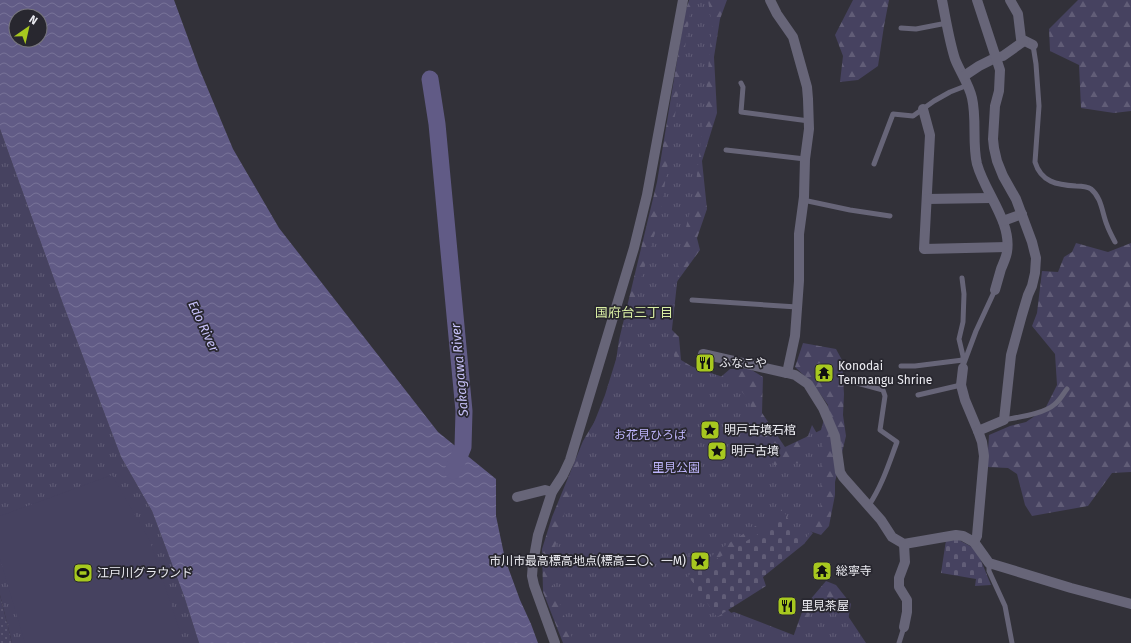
<svg xmlns="http://www.w3.org/2000/svg" width="1131" height="643" viewBox="0 0 1131 643" font-family="'Fira Sans','Noto Sans JP',sans-serif">
<defs>
<pattern id="grass-dots" width="8" height="8" patternUnits="userSpaceOnUse"><rect width="8" height="8" fill="#464260"/><path d="M2 2h.1M6 6h.1" fill="none" stroke="#615d77" stroke-width="1.8" stroke-linecap="round"/></pattern>
<pattern id="forest-firs" width="22" height="20" patternUnits="userSpaceOnUse"><rect width="22" height="20" fill="#464260"/><path d="M5 1l3.5 6h-7zM16 11l3.5 6h-7z" fill="#615d77"/></pattern>
<pattern id="cemetery-stones" width="16" height="16" patternUnits="userSpaceOnUse"><rect width="16" height="16" fill="#464260"/><path d="M2 7V4a2 2 0 0 1 4 0v3zM10 15v-3a2 2 0 0 1 4 0v3z" fill="#615d77"/></pattern>
<pattern id="park-tufts" width="24" height="20" patternUnits="userSpaceOnUse"><rect width="24" height="20" fill="#464260"/><path d="M3 7l-1-3M5 7V3M7 7l1-3M15 17l-1-3M17 17v-4M19 17l1-3" fill="none" stroke="#615d77"/></pattern>
<pattern id="water-waves" width="16" height="10" patternUnits="userSpaceOnUse"><rect width="16" height="10" fill="#615b86"/><path d="M0 5q4-4 8 0t8 0" fill="none" stroke="#787398"/></pattern>
</defs>
<rect width="100%" height="100%" fill="#323139"/>
<path fill="url(#grass-dots)" d="M 0,595 L 12,643 L 0,643 Z"/>
<g fill="url(#forest-firs)">
<path d="M 689,0 L 727,0 L 720,19 L 714,57 L 717,113 L 702,161 L 707,209 L 697,238 L 700,250 L 668,294 L 662,320 L 679,337 L 681,360 L 716,381 L 730,369 L 750,369 L 763,377 L 762,413 L 785,447 L 821,430 L 828,405 L 813,384 L 795,367 L 803,343 L 836,349 L 842,360 L 844,394 L 843,415 L 846,436 L 835,482 L 835,495 L 829,526 L 821,535 L 786,523 L 723,605 L 747,628 L 769,643 L 563,643 L 543,592 L 542,549 L 552,517 L 583,441 L 611,394 L 619,340 L 657,182 L 685,12 Z"/>
<path d="M 853,0 L 889,0 L 884,26 L 878,66 L 858,80 L 840,82 L 843,56 L 835,35 Z"/>
<path d="M 1078,0 L 1131,0 L 1131,111 L 1114,113 L 1081,108 L 1079,65 L 1050,51 L 1049,29 Z"/>
<path d="M 1076,243 L 1108,252 L 1131,243 L 1131,472 L 1112,473 L 1088,506 L 1032,516 L 1025,505 L 1017,474 L 1008,468 L 987,467 L 989,435 L 1010,426 L 1026,422 L 1045,409 L 1057,385 L 1055,354 L 1032,326 L 1037,313 L 1042,271 L 1058,272 L 1064,257 L 1072,252 Z"/>
<path d="M 826,581 L 836,585 L 851,604 L 846,631 L 791,643 L 802,612 L 809,601 Z"/>
</g>
<g fill="url(#cemetery-stones)">
<path d="M 782,509 L 813,533 L 804,544 L 763,577 L 766,586 L 717,617 L 688,576 L 770,527 Z"/>
<path d="M 946,540 L 959,540 L 972,547 L 980,558 L 991,585 L 975,586 L 976,579 L 941,573 Z"/>
</g>
<g fill="url(#park-tufts)">
<path d="M 692,0 L 708,0 L 712,26 L 704,113 L 695,192 L 681,247 L 671,338 L 675,361 L 732,380 L 748,399 L 774,465 L 798,463 L 812,425 L 822,442 L 821,509 L 804,544 L 782,509 L 720,549 L 688,576 L 717,617 L 734,612 L 796,636 L 823,594 L 842,607 L 866,643 L 574,643 L 548,572 L 580,458 L 605,395 L 660,217 Z"/>
<path d="M 0,129 L 63,304 L 121,457 L 152,511 L 184,596 L 199,643 L 12,643 L 0,595 Z"/>
</g>
<path fill="#464260" d="M 112,475 L 150,541 L 184,643 L 25,643 L 0,559 L 0,516 Z"/>
<path fill="url(#water-waves)" fill-rule="evenodd" d="M 0,0 L 174,0 L 199,68 L 233,149 L 279,228 L 438,432 L 496,479 L 496,516 L 505,559 L 520,600 L 531,624 L 538,643 L 199,643 L 184,596 L 152,511 L 121,457 L 63,304 L 0,129 ZM 16,16 L 40,16 L 40,40 L 16,40 Z"/>
<g fill="none" stroke-linecap="round" stroke-linejoin="round">
<path stroke="#615b86" stroke-width="17" d="M 430,79 L 437,124 L 464,411 L 463,447 L 453,471"/>
<g stroke="#676578" stroke-width="5">
<path d="M 901,28 L 916,29 L 947,23"/>
<path d="M 1033,45 L 1036,64 L 1039,106 L 1035,162 C 1041,182 1057,185 1076,186 C 1081,186 1087,186 1091,189 C 1102,198 1102,213 1107,225 C 1109,231 1112,236 1115,242"/>
<path d="M 741,83 L 743,87 L 741,112 L 809,121"/>
<path d="M 726,150 L 805,159"/>
<path d="M 874,164 L 893,114 L 913,116 L 934,101 L 950,92 L 968,85"/>
<path d="M 803,200 L 850,210 L 890,216"/>
<path d="M 962,278 L 964,294 L 963,322 L 959,339 L 963,356 L 963,368"/>
<path d="M 692,300 L 797,307"/>
<path d="M 964,363 L 976,331 L 995,290"/>
<path d="M 901,366 L 915,366 L 963,360"/>
<path d="M 857,383 L 883,390 L 885,396 L 880,430 L 897,442 C 889,463 882,486 869,505"/>
<path d="M 918,395 L 961,385"/>
<path d="M 1004,420 C 1019,417 1044,414 1055,404 C 1060,400 1063,394 1067,389"/>
<path d="M 989,563 L 989,571 L 1005,606 L 1012,643"/>
<path d="M 899,643 L 904,627"/>
</g>
<g stroke="#676578" stroke-width="10">
<path d="M 770,0 L 777,14 L 793,37 L 807,87 L 808,99 L 809,129 L 805,159 L 804,197 L 799,234 L 799,281 L 795,336 L 787,373 L 795,375 L 808,384 L 823,408 L 835,436 L 840,472 L 843,477 L 881,520 L 892,537 L 904,544 L 956,535 L 963,536 L 974,542 L 989,563 L 1071,588 L 1131,604"/>
<path d="M 942,0 C 946,20 949,40 955,59 C 960,72 969,84 972,98 C 977,120 972,143 977,164 C 985,193 1012,222 1007,252 C 1006,258 1003,264 1001,269 C 999,276 997,283 995,290"/>
<path d="M 1010,0 L 1018,14 L 1021,39 L 1033,45"/>
<path d="M 964,76 L 979,66 L 995,58 L 1003,56 L 1024,41"/>
<path d="M 923,109 L 930,135 L 924,249 L 1007,247"/>
<path d="M 927,199 L 991,198"/>
<path d="M 1003,221 L 1022,214"/>
<path d="M 703,354 L 787,373"/>
<path d="M 963,368 L 961,385 L 965,400 L 978,431"/>
<path d="M 517,497 L 545,490 L 552,492"/>
<path d="M 974,542 L 977,536 L 984,456 L 982,442 L 978,431 L 1004,420 L 1011,355 L 1022,315 L 1028,295 L 1032,286 L 1035,273 L 1036,258 L 1032,242 L 1016,199 L 1003,176 L 997,161 L 994,148 L 993,139 L 995,106 L 999,91 L 1000,70 L 977,0"/>
<path d="M 904,627 L 907,612 L 907,600 L 899,587 L 899,578 L 905,562 L 904,544"/>
<path d="M 555,643 L 534,585 L 532,576 L 533,563 L 538,535 L 552,492 L 563,475 L 570,460 L 634,248 L 647,195 L 683,0"/>
</g>
</g>
<defs>
<g id="restaurant-square" transform="scale(1)"><rect x="-9" y="-9" width="18" height="18" rx="4" fill="#a7c81f" stroke="#28272f"/><path d="M-5-6h1v4h1v-4h1v4h1v-4h1v5L-1.5 .5V6h-2V.5L-5-1ZM5-6V6H3V1.5H1.5Q1.5-4 5-6Z" fill="#111"/></g>
<g id="temple-square" transform="scale(1)"><rect x="-9" y="-9" width="18" height="18" rx="4" fill="#a7c81f" stroke="#28272f"/><path d="M0-6L5-2H3V0L6.5 2.5H4V6H1.5V3h-3V6H-4V2.5H-6.5L-3 0V-2H-5Z" fill="#111"/></g>
<g id="sight-square" transform="scale(1)"><rect x="-9" y="-9" width="18" height="18" rx="4" fill="#a7c81f" stroke="#28272f"/><path d="M0-6L1.8-2.2L6-1.7L2.9 1.2L3.7 5.4L0 3.3L-3.7 5.4L-2.9 1.2L-6-1.7L-1.8-2.2Z" fill="#111"/></g>
<g id="stadium-square" transform="scale(1)"><rect x="-9" y="-9" width="18" height="18" rx="4" fill="#a7c81f" stroke="#28272f"/><path d="M0-5a6.5 5 0 1 0 0 10a6.5 5 0 1 0 0-10ZM-3.5-1.8h7v3.6h-7Z" fill="#111"/></g>
</defs>
<g fill-rule="evenodd">
<use href="#restaurant-square" x="705" y="363"/>
<use href="#temple-square" x="824" y="373"/>
<use href="#sight-square" x="710" y="430"/>
<use href="#sight-square" x="717" y="451"/>
<use href="#sight-square" x="700" y="561"/>
<use href="#temple-square" x="822" y="571"/>
<use href="#stadium-square" x="83" y="573"/>
<use href="#restaurant-square" x="787" y="606"/>
</g>
<g text-anchor="middle" stroke-width="3.5" stroke-linejoin="round" paint-order="stroke">
<g font-size="12" fill="#ebebf1" stroke="#28272f" text-anchor="start">
<text x="719" y="367">ふなこや</text>
<text x="838" y="370">Konodai<tspan x="838" dy="14">Tenmangu Shrine</tspan></text>
<text x="724" y="434">明戸古墳石棺</text>
<text x="731" y="455">明戸古墳</text>
<text x="686" y="565" text-anchor="end">市川市最高標高地点(標高三〇、一M)</text>
<text x="836" y="575">総寧寺</text>
<text x="97" y="577">江戸川グラウンド</text>
<text x="801" y="610">里見茶屋</text>
</g>
<g font-size="12" fill="#beb5fb" stroke="#28272f">
<text x="650" y="439">お花見ひろば</text>
<text x="676" y="472">里見公園</text>
</g>
<g font-size="13" fill="#d9eea3" stroke="#28272f">
<text x="634" y="317">国府台三丁目</text>
</g>
<g font-size="13" font-style="italic" fill="#c8c2fa" stroke="#28272f">
<text transform="translate(204 326) rotate(65)" y="5">Edo River</text>
<text transform="translate(459 370) rotate(-95)" y="5">Sakagawa River</text>
</g>
</g>
<g transform="translate(28 28) rotate(34)"><circle r="19" fill="#28272f" stroke="#76757d"/>
<path d="M0-3L7 15L0 10L-7 15Z" fill="#a7c81f"/>
<text y="-6" font-size="11" font-weight="bold" text-anchor="middle" fill="#ebebf1">N</text>
</g>
</svg>
